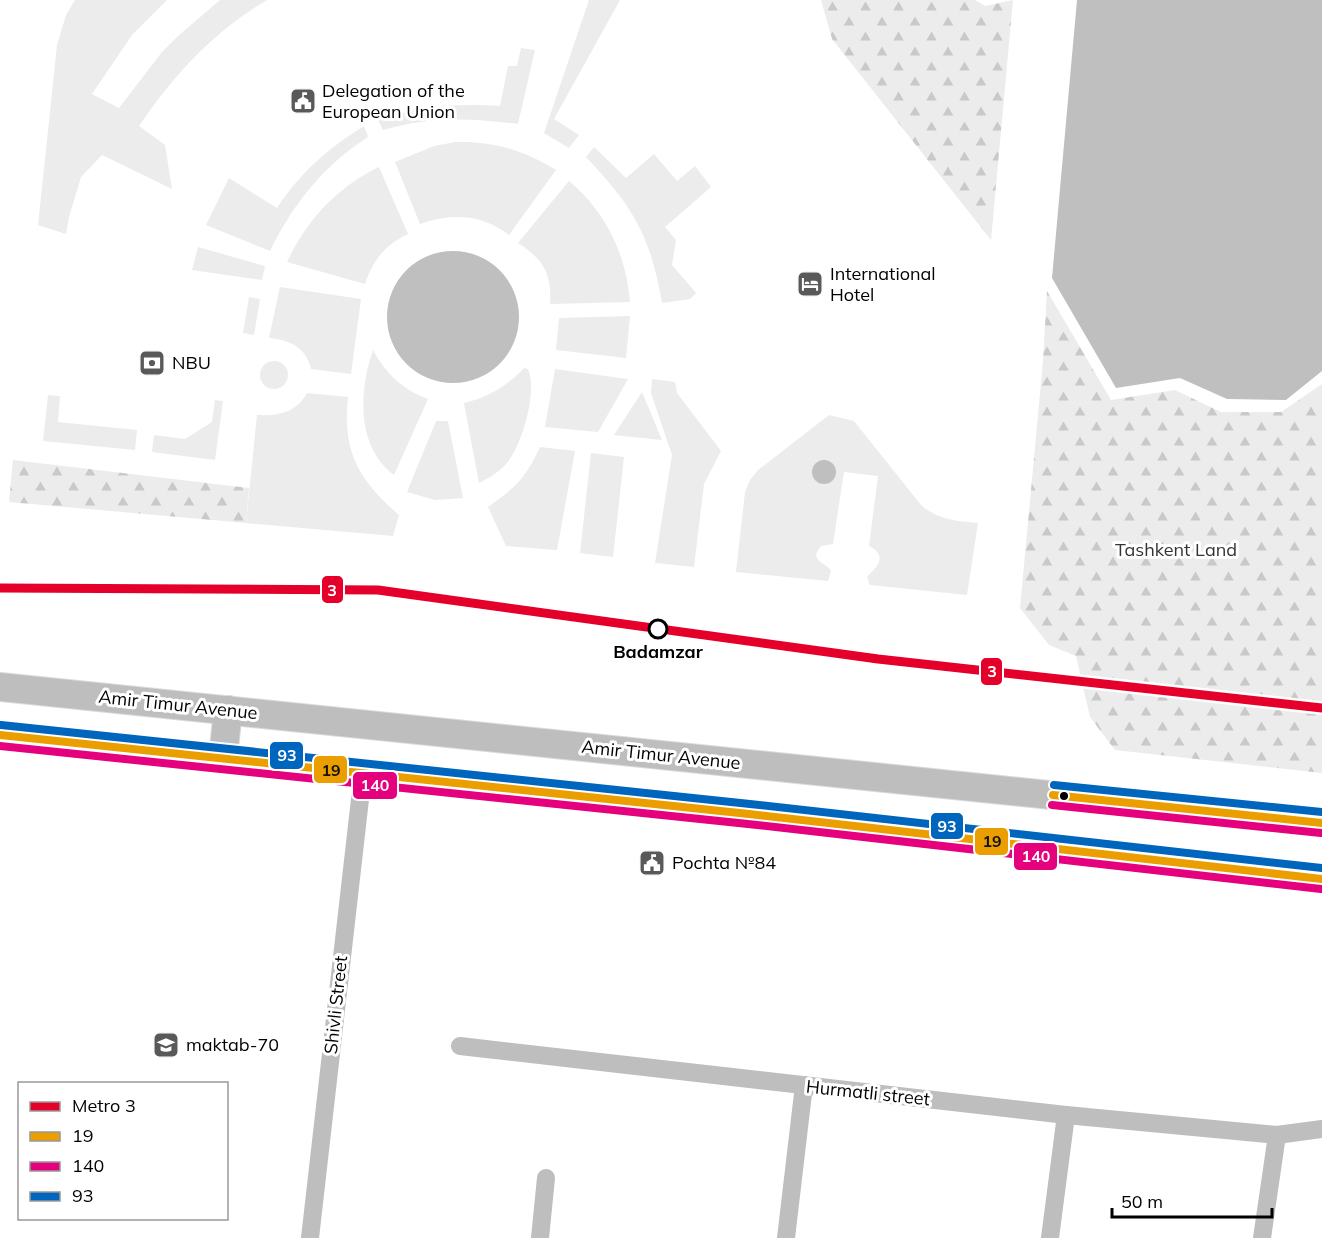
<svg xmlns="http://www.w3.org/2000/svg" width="1322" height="1238" viewBox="0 0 1322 1238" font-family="Mulish,sans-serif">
<defs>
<pattern id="forest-firs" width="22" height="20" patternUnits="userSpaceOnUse" patternTransform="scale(1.5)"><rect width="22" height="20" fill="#ececec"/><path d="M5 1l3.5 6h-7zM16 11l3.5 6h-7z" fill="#c9c9c9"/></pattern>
</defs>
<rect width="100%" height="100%" fill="#fff"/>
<g fill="#ececec">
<path d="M 75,0 L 167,0 L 132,35 L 92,94 L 119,108 L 162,52 L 178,36 L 220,0 L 267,0 C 213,32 174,75 139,126 L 165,145 L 172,189 L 102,155 L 81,177 L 69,217 L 66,234 L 38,225 L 57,45 L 66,15 Z"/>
<path d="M 589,0 L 620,0 L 554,119 L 579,135 L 569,148 L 544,133 Z"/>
<path d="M 521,48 L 535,50 L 518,124 C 470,118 431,116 383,130 L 378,120 C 421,106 456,103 500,106 L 508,66 L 517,66 Z"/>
<path d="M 364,126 L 368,137 C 324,165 293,204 270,251 L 206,225 L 229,178 L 277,208 C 300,173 328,148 364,126 Z"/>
<path d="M 455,142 C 493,141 524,150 556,170 L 509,235 C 481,214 452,213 420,224 L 395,162 L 434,146 Z"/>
<path d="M 594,147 L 626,178 L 654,154 L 677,181 L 695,166 L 711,187 L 665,227 L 676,240 L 672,265 L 696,293 L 690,299 L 662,303 C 650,234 633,207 586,157 Z"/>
<path d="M 379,167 L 408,234 C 385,245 373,260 365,284 L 287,262 C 307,220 336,188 379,167 Z"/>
<path d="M 569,181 C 606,212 626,254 630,302 L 550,304 C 552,273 543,259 518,243 Z"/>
<path d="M 198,247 L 265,266 L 262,280 L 192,270 Z"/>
<path d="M 280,287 L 361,299 L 351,374 L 311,369 C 306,347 290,340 269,338 Z"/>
<path d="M 249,297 L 260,299 L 254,335 L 243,333 Z"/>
<path d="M 630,316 L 626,358 L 556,350 L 559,318 Z"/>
<path d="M 373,350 C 386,374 403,390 428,399 L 394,475 C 356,446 359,391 373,350 Z"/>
<circle cx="274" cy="375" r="14"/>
<path d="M 524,368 L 528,369 C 538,390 522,447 506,464 C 499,472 489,478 479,483 L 464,403 C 489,397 507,386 524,368 Z"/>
<path d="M 555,369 L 628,379 L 598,432 L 545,427 Z"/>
<path d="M 652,379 L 675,382 L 677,393 L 721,451 L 704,484 L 694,567 L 655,563 L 672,455 L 651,393 Z"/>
<path d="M 642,392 L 662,440 L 614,435 Z"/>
<path d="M 307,393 L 348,397 C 342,452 359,480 399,515 L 393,536 L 246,523 L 257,415 C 278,416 296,413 307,393 Z"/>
<path d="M 48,395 L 60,396 L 58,422 L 137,430 L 135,450 L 43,441 Z"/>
<path d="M 215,400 L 223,401 L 215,460 L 152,452 L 154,435 L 185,439 L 212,422 Z"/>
<path d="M 829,415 L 854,421 L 921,505 C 938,520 956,521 978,523 L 967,595 L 870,585 L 867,577 C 878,566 888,556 869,546 L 878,476 L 844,472 L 833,544 L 821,546 L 816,554 C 817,564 827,563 831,571 L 828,581 L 736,572 L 745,492 L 750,480 L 758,470 Z"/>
<path d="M 436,421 L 448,421 L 463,498 L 435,500 L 407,492 Z"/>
<path d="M 540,447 L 575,451 L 557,550 L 506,546 L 488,507 C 515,488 526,478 540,447 Z"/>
<path d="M 591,453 L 624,457 L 613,557 L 580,553 Z"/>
</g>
<g fill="url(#forest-firs)">
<path d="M 821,0 L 975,0 L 985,6 L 1013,0 L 991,240 L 832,39 Z"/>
<path d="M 1047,291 L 1111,400 L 1175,390 L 1221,412 L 1281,412 L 1322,384 L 1322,773 L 1115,750 L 1090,717 L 1076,656 L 1049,645 L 1020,608 L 1043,361 Z"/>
<path d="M 13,460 L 249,488 L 246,523 L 9,502 Z"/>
</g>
<g fill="#bfbfbf">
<path d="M 1077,0 L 1322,0 L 1322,371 L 1286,400 L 1227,399 L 1180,378 L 1116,388 L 1052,278 Z"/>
<circle cx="453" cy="317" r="66"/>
<circle cx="824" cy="472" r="12"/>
</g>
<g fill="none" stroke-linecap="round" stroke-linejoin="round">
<g stroke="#dbdbdb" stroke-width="30">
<g id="primary">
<path d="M 0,687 L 1322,823"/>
<path d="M 0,735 L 749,814 L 1322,879"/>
<path d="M 223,758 L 228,710"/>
</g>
</g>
<g stroke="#bebebe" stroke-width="18">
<path d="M 460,1046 L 1066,1115 L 1277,1135 L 1322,1129"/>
<path d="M 310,1238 L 363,773"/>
<path d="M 540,1238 L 546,1178"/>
<path d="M 786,1238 L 804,1085"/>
<path d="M 1050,1238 L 1066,1115"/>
<path d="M 1262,1238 L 1277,1135"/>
</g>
<use href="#primary" stroke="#bebebe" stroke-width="28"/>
<g stroke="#fff" stroke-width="12">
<g id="bus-1">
<path d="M 0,735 L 749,814 L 1322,879"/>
<path d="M 1053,795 L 1322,823"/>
</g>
</g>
<g stroke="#fff" stroke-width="12">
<g id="bus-2">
<path d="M 0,746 L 748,824 L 1321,889"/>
<path d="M 1052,805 L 1321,833"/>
</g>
</g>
<g stroke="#fff" stroke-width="12">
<g id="bus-3">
<path d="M 1,725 L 750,804 L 1322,868"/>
<path d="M 1054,785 L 1322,812"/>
</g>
</g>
<use href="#bus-1" stroke="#eb9e00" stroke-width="8"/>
<use href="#bus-2" stroke="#e5007d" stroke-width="8"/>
<use href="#bus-3" stroke="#0065bd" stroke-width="8"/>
<g stroke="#fff" stroke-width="14">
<path id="metro-1" d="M 0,588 L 378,590 L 878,659 L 1322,708"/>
</g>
<use href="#metro-1" stroke="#e4002b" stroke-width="9"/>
</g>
<defs>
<g id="civic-square" transform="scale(1.35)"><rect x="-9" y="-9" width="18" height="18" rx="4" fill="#595959" stroke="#fff"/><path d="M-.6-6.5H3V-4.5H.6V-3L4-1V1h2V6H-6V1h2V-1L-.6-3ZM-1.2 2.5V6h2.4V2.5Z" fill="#fff"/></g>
<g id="hotel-square" transform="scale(1.35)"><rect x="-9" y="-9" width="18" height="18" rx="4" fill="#595959" stroke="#fff"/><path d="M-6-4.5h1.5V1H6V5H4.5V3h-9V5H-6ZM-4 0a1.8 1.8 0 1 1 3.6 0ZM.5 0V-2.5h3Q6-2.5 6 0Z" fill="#fff"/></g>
<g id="bank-square" transform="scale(1.35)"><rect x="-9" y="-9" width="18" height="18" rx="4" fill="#595959" stroke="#fff"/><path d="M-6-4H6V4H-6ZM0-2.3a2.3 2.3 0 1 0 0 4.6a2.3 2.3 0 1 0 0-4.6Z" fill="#fff"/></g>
<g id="school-square" transform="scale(1.35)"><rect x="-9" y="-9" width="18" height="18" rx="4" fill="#595959" stroke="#fff"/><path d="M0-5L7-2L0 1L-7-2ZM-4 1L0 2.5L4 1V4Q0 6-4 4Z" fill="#fff"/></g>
</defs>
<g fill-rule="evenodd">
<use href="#civic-square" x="303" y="101"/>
<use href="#hotel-square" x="810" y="284"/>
<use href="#bank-square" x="152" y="363"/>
<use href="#civic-square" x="652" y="863"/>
<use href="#school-square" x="166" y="1045"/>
</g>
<circle fill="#fff" stroke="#000" stroke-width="3" cx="658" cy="629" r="9"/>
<circle fill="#000" stroke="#fff" stroke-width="2" cx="1064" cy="796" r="5"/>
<g text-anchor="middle" stroke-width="6" stroke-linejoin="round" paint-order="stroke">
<g font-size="18" fill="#000" stroke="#fff" text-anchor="start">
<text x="322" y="97">Delegation of the<tspan x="322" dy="21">European Union</tspan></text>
<text x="830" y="280">International<tspan x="830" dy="21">Hotel</tspan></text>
<text x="172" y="369">NBU</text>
<text x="672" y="869">Pochta №84</text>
<text x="186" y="1051">maktab-70</text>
</g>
<g font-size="18" fill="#333" stroke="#fff">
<text x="1176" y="556">Tashkent Land</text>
</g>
<g font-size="18" font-weight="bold" fill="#000" stroke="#fff">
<text x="658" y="658">Badamzar</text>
</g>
<g font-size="18" fill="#000" stroke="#fff">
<text transform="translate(178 705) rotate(6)" y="6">Amir Timur Avenue</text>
<text transform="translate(661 755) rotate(6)" y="6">Amir Timur Avenue</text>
<text transform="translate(336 1005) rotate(-84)" y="6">Shivli Street</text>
<text transform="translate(868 1093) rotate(6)" y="6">Hurmatli street</text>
</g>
</g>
<g stroke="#fff" stroke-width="2">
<rect x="321" y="575" width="23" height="29" rx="6" fill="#e4002b"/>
<rect x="980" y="657" width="23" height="29" rx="6" fill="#e4002b"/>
<rect x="269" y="741" width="35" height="29" rx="6" fill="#0065bd"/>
<rect x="313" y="755" width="35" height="29" rx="6" fill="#eb9e00"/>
<rect x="352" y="771" width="46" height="29" rx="6" fill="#e5007d"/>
<rect x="930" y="812" width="34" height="28" rx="6" fill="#0065bd"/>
<rect x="974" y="827" width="35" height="29" rx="6" fill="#eb9e00"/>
<rect x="1013" y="842" width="45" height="29" rx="6" fill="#e5007d"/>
</g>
<g font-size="16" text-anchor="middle" font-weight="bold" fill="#fff">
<text x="332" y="596">3</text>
<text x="992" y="677">3</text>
<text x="287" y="761">93</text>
<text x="375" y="791">140</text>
<text x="947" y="832">93</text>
<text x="1036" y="862">140</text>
</g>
<g font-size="16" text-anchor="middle" font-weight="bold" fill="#111">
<text x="331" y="776">19</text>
<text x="992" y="847">19</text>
</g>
<rect x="18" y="1082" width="210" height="138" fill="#ffffff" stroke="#999999" stroke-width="1.5"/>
<rect x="30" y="1102" width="30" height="9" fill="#e4002b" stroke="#999999" stroke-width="1.5"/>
<text x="72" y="1112" font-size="18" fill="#000000">Metro 3</text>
<rect x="30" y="1132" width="30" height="9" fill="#eb9e00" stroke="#999999" stroke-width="1.5"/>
<text x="72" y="1142" font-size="18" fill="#000000">19</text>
<rect x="30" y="1162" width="30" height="9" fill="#e5007d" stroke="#999999" stroke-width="1.5"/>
<text x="72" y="1172" font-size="18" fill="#000000">140</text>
<rect x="30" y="1192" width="30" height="9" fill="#0065bd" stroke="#999999" stroke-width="1.5"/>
<text x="72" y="1202" font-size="18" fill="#000000">93</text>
<path d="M1112 1208v9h160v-9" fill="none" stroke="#000000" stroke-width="3"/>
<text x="1121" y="1208" font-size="18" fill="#000000" stroke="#ffffff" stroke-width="4.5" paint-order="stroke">50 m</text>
</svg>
